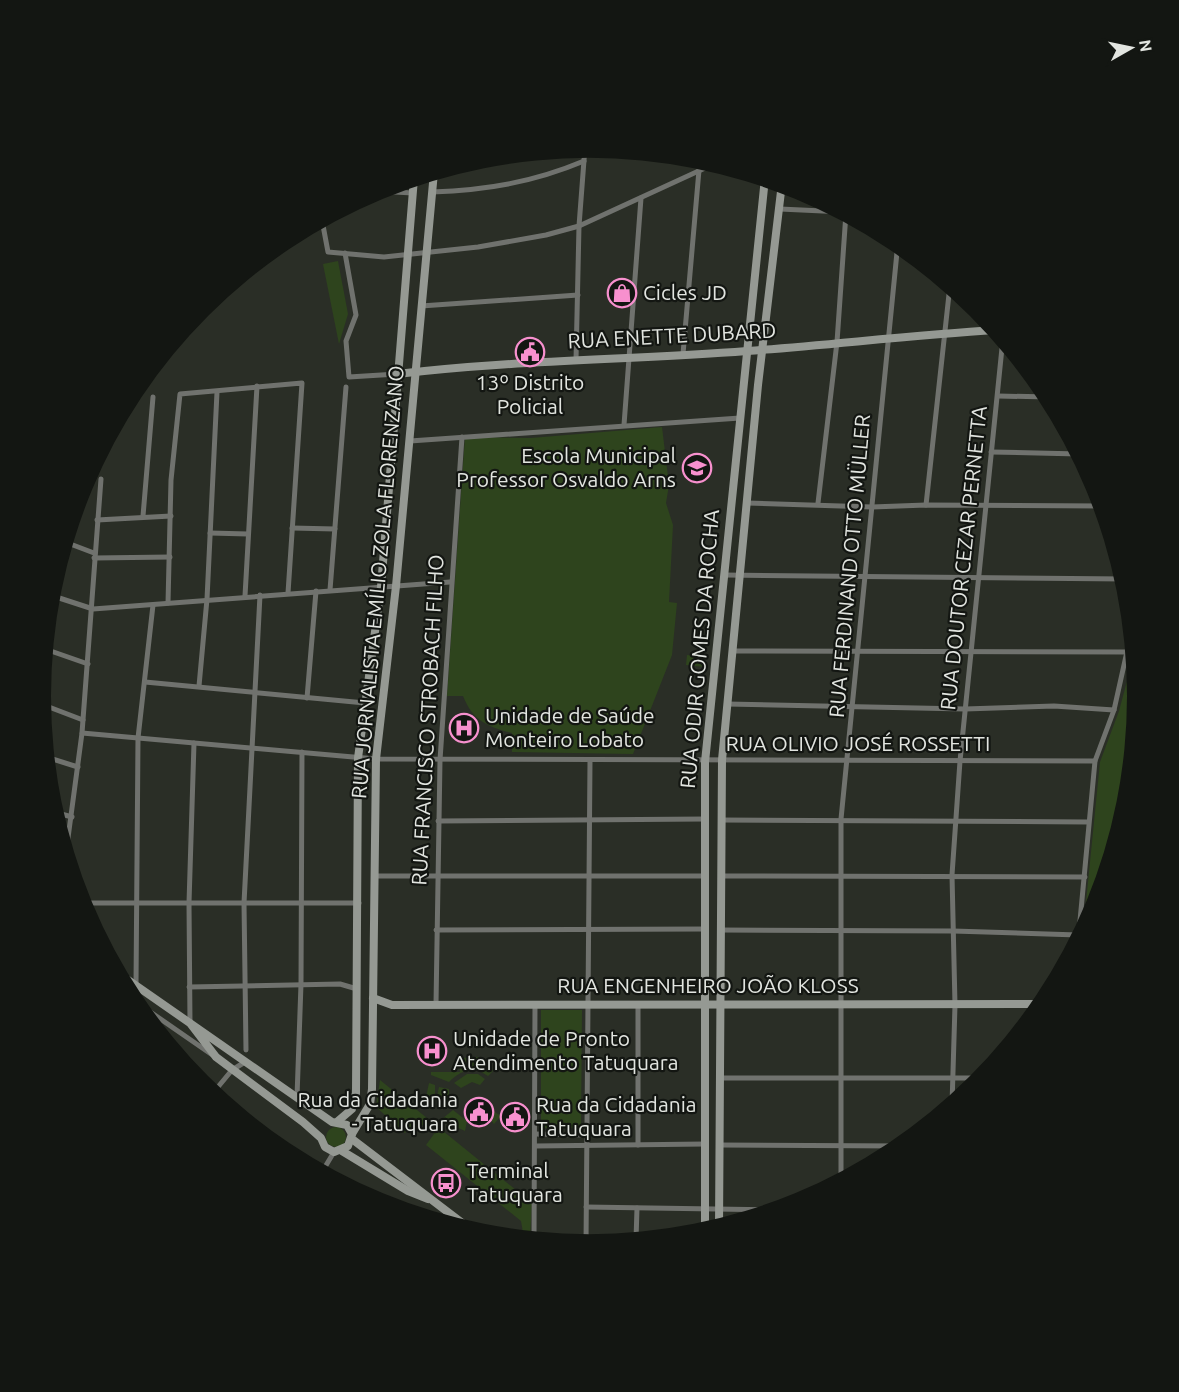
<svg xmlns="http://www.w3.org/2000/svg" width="1179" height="1392" viewBox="0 0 1179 1392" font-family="Ubuntu,sans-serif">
<rect width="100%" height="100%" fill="#2a2e26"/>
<g fill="#2e441d">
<path d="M 338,261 L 348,314 L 339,344 L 323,264 Z"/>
<path d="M 662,427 L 669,485 L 666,503 L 673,525 L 669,602 L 677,603 L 672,655 L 633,754 L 512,752 L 512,733 C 488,727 473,721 463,696 L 447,696 L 465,437 L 531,438 Z"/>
<path d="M 687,655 L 705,657 L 704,667 L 686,665 Z"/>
<path d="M 1134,655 C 1143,744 1126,852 1083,932 L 1100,762 L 1119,711 Z"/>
<path d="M 541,1010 L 582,1010 L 581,1128 L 541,1128 Z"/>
<path d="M 481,1057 L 482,1064 L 493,1071 L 488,1076 C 474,1066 461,1070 449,1082 L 431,1075 L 431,1072 L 460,1072 L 459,1058 Z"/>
<path d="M 467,1074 L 478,1074 L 485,1079 L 480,1085 L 472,1082 L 461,1088 L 454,1083 Z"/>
<path d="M 380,1080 L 532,1203 L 530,1239 L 524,1238 L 521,1221 L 426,1145 L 434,1134 L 416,1120 L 405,1133 L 376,1107 Z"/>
<path d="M 429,1083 L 435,1085 L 435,1107 L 429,1109 L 426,1097 Z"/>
<path d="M 439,1087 L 449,1089 L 449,1103 L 439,1105 L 437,1096 Z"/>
<path d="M 483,1104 L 501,1116 L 494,1124 L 488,1117 L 476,1123 L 474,1111 Z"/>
<path d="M 453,1110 L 467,1121 L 465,1131 L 452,1125 L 450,1128 L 442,1119 Z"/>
<circle cx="336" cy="1137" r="10"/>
</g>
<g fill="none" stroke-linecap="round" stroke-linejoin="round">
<g stroke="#70726e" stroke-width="5">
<path d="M 376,191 L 413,193"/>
<path d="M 432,192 C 487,190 534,182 584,161"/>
<path d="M 780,209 L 844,212"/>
<path d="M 322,220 L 328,252 L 384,257 L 478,247 L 546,235 L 579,226 L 716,163"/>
<path d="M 345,253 L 356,315 L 346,341 L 349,377 L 397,374"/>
<path d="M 421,306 L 578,295"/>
<path d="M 683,354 L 699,170"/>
<path d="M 576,360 L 579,226 L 585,147"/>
<path d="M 998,396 L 1049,397"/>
<path d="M 624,425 L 641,198"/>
<path d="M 410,441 L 740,418"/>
<path d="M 991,452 L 1079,454"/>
<path d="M 747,503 L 872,507 L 926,505 L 1103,506"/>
<path d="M 818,503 L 837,342 L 846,213"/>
<path d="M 926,505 L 950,285"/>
<path d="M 143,516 L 153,397"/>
<path d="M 97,520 L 171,516"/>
<path d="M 292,528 L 335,529"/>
<path d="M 210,533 L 248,534"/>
<path d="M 65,542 L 94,553"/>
<path d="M 94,558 L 170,557"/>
<path d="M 724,575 L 1125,579"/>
<path d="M 330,590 L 346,387"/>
<path d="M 50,595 L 93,609 L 450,582"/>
<path d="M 245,596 L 257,386"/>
<path d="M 168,603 L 171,480 L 180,394 L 302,383 L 288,593"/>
<path d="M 45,649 L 88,664"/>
<path d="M 733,651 L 1129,652"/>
<path d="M 145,682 L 365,703"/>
<path d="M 199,686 L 207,599 L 217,392"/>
<path d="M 307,698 L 316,591"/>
<path d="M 41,704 L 83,720"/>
<path d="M 727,704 L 965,709 L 1054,706 L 1114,710"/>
<path d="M 82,733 L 376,759 L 1095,761"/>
<path d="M 46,757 L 78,767"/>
<path d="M 54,812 L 72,817"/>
<path d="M 721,820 L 1088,822"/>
<path d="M 438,821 L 705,819"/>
<path d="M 66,853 L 82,733 L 101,479"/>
<path d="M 374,876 L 705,876"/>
<path d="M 721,876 L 1085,877"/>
<path d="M 81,903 L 359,903"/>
<path d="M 436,930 L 705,929"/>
<path d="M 720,930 L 953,931 L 1078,935"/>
<path d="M 1078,942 L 1095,761 L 1114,710 L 1132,629"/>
<path d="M 136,985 L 138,738 L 153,605"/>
<path d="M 189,987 L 340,984 L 357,989"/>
<path d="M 133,1000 L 211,1054"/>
<path d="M 436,1004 L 440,760 L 462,437"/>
<path d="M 190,1023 L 189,903 L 194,743"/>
<path d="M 246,1050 L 244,903 L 260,595"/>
<path d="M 720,1078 L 983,1078"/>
<path d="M 213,1093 L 232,1070 L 245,1062"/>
<path d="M 297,1097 L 301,984 L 302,752"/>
<path d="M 952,1105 L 955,1005 L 952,875 L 960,761 L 1003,338"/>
<path d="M 535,1134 L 586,1135"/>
<path d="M 638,1145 L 638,1005"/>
<path d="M 719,1145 L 903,1146"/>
<path d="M 535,1146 L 705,1144"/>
<path d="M 322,1172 L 334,1152"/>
<path d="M 841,1181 L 841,819 L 898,242"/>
<path d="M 586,1207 L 778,1210"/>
<path d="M 534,1240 L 535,1004"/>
<path d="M 636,1240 L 637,1208"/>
<path d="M 586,1245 L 590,761"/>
</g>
<g stroke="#959993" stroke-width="8">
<path d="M 397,374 C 513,360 631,360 747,351 C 830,345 913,335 996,330"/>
<path d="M 118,973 L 332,1122 L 347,1125 L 352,1134 L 348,1146 L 334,1152 L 325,1147 L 321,1138 L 303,1122 L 216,1057 L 190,1023"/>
<path d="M 373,998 L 392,1005 L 1043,1004"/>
<path d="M 338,1121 L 352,1109 L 356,1093 L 358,758 L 381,587 L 414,178"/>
<path d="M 352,1134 L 370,1104 L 372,1089 L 376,759 L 396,586 L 434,172"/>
<path d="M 352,1139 L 474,1232"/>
<path d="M 342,1151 L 408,1191 L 428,1199"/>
<path d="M 719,1228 L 722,760 L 758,385 L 782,183"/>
<path d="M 705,1232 L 705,762 L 765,178"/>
</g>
</g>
<defs>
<g id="shop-ring" transform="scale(1.5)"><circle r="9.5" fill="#131612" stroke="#f790ce" stroke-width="1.5"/><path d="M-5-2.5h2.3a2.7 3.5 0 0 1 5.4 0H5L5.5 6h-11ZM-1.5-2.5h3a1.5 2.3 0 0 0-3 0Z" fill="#f790ce"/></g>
<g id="civic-ring" transform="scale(1.5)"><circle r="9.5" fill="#131612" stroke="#f790ce" stroke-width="1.5"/><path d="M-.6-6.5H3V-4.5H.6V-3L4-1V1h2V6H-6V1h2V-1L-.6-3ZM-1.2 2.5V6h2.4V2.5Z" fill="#f790ce"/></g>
<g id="school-ring" transform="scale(1.5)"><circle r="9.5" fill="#131612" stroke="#f790ce" stroke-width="1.5"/><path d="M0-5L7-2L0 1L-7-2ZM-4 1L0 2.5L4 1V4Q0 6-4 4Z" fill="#f790ce"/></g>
<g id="hospital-ring" transform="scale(1.5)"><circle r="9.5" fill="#131612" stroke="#f790ce" stroke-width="1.5"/><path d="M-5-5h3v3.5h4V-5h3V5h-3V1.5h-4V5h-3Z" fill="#f790ce"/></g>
<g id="bus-ring" transform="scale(1.5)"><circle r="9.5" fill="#131612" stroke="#f790ce" stroke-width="1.5"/><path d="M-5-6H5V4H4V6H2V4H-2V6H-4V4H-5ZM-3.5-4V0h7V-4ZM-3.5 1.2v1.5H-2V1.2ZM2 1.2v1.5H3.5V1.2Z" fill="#f790ce"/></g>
</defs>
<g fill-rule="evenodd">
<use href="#shop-ring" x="622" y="293"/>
<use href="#civic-ring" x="530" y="352"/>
<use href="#school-ring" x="697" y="468"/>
<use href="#hospital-ring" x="464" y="728"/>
<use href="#hospital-ring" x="432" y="1051"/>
<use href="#civic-ring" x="479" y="1112"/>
<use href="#civic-ring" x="515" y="1117"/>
<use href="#bus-ring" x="446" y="1183"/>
</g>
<g text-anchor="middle" stroke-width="4.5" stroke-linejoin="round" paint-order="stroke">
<g font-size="21" fill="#e2e5e0" stroke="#131612" text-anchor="start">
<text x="643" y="300">Cicles JD</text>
<text x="530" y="390" text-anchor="middle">13º Distrito<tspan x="530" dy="24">Policial</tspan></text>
<text x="676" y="463" text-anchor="end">Escola Municipal<tspan x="676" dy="24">Professor Osvaldo Arns</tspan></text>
<text x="485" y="723">Unidade de Saúde<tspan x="485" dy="24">Monteiro Lobato</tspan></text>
<text x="453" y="1046">Unidade de Pronto<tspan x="453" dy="24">Atendimento Tatuquara</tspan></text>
<text x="458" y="1107" text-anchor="end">Rua da Cidadania<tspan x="458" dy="24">- Tatuquara</tspan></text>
<text x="536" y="1112">Rua da Cidadania<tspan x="536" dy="24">Tatuquara</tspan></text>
<text x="467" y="1178">Terminal<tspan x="467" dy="24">Tatuquara</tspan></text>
</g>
<g font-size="21" fill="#e2e5e0" stroke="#131612">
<text transform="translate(672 336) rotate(-3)" y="7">RUA ENETTE DUBARD</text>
<text transform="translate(964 558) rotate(-84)" y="7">RUA DOUTOR CEZAR PERNETTA</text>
<text transform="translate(850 566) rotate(-85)" y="7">RUA FERDINAND OTTO MÜLLER</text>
<text transform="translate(378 582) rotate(-85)" y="7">RUA JORNALISTA EMÍLIO ZOLA FLORENZANO</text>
<text transform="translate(700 649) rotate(-85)" y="7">RUA ODIR GOMES DA ROCHA</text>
<text transform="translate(428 720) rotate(-87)" y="7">RUA FRANCISCO STROBACH FILHO</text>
<text x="858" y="751">RUA OLIVIO JOSÉ ROSSETTI</text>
<text x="708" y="993">RUA ENGENHEIRO JOÃO KLOSS</text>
</g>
</g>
<path d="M0 0H1179V1392H0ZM51 696a538 538 0 1 1 1076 0a538 538 0 1 1-1076 0Z" fill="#131612" fill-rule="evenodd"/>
<g transform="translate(1131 48) rotate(81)" stroke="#131612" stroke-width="4.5" paint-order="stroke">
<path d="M0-4.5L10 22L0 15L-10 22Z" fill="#e2e5e0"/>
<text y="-9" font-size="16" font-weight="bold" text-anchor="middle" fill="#e2e5e0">N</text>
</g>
</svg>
